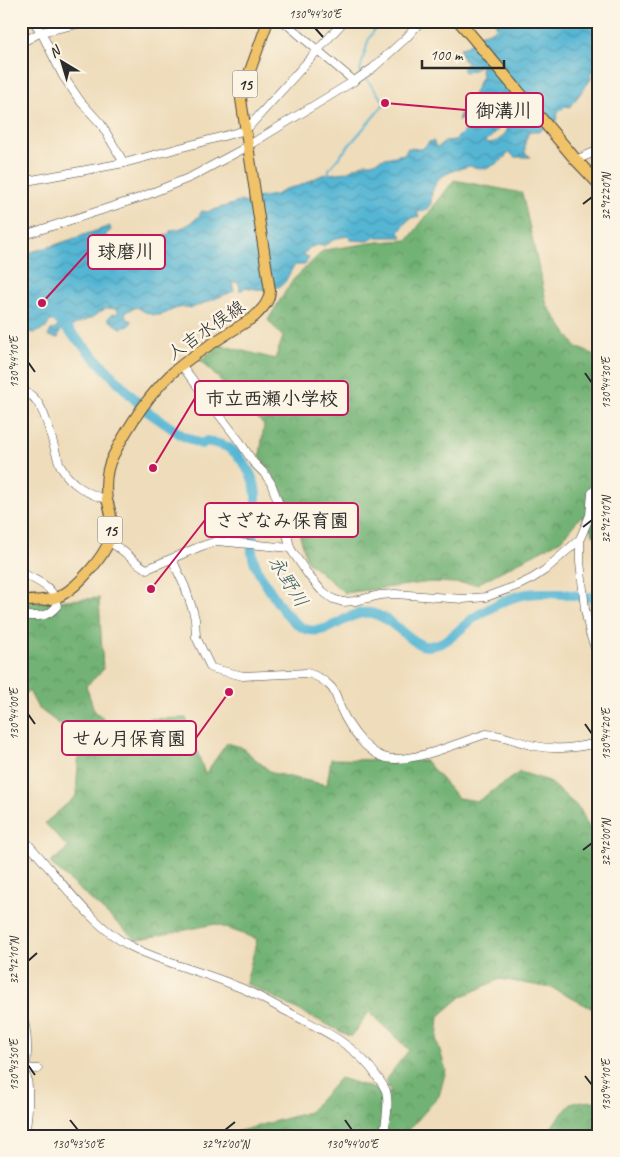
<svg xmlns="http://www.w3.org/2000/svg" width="620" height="1157" viewBox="0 0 620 1157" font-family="Caveat,'Klee One',sans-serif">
<defs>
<pattern id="forest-crowns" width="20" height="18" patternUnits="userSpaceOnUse" patternTransform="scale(1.25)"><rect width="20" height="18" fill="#72b275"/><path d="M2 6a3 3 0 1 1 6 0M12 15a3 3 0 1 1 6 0" fill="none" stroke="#5e9160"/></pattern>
<pattern id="water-waves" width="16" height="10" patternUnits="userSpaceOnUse" patternTransform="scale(1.25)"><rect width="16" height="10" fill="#55b6d4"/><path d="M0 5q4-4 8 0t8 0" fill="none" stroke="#4794ac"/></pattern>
</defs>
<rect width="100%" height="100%" fill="#fcf5e5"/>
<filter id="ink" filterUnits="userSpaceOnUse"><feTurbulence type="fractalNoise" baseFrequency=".02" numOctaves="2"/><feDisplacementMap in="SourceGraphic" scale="10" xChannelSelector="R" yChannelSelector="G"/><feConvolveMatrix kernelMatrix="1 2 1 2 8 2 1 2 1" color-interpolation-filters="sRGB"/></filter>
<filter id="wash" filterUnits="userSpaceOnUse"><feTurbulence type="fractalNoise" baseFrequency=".0096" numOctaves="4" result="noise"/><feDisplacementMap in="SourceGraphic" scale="20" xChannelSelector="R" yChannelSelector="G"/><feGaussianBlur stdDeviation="1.12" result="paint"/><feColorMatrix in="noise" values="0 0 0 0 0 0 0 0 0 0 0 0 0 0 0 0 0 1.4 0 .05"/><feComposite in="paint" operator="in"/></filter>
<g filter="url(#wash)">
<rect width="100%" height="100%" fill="#eedcba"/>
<g fill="url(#forest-crowns)" stroke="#4e6e50">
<path d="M 454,180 L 522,193 L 547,305 L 576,347 L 599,357 L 599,542 L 581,516 L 561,540 L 477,584 L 431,582 L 345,593 L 307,561 L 293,510 L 260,455 L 264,425 L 200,360 L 220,345 L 275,359 L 283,337 L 268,320 L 291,282 L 324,250 L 378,242 L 408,240 Z"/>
<path d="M 99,598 L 103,670 L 86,686 L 94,710 L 129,743 L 149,719 L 186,718 L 205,774 L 227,743 L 241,747 L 272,773 L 327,785 L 331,759 L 426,761 L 458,798 L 478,801 L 520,772 L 549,781 L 580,809 L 599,848 L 599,1012 L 552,988 L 500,979 L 461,997 L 439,1016 L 437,1041 L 446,1070 L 439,1096 L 406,1133 L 408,1136 L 222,1136 L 309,1112 L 340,1078 L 391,1094 L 386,1079 L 409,1050 L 369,1012 L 351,1037 L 246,983 L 257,939 L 215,924 L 136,940 L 50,863 L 68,848 L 45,823 L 76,796 L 79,748 L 66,729 L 38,708 L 29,691 L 21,695 L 21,603 Z"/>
<path d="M 599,1101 L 599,1136 L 545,1136 L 558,1118 L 573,1102 Z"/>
</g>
<path fill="url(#water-waves)" stroke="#407080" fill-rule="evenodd" d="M 495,21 L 599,21 L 599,63 L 590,75 L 592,78 L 570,107 L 565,106 L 558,113 L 556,121 L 538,132 L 529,132 L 525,142 L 525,153 L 531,157 L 514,157 L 510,152 L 501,161 L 486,169 L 469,166 L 455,170 L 442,176 L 437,180 L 432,192 L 431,204 L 425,211 L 417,212 L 419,217 C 408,216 405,224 399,232 L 402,237 L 376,237 L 368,241 L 351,240 L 348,236 L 337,238 L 323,246 L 317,245 L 309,248 L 303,255 L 309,257 L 305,265 L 295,265 C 291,269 287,279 285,282 C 276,292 257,290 246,287 L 240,291 L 239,283 L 232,282 L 234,291 L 192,308 C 166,303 166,327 137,307 L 125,312 L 126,318 L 132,321 L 129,326 L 121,328 L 107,319 L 112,314 L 118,314 L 118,309 L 106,308 L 91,318 L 60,331 L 58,338 L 48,336 L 51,330 L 56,329 L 61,321 L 50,321 L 46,328 L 34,333 L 29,332 L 25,328 L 21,331 L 25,336 L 21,337 L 21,255 L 55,245 L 110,226 L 111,230 L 105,235 L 109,239 L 156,238 L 168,235 L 171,230 C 183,229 196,222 202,211 L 207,212 L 242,201 L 245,203 L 249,199 L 276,195 L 285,189 L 299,186 L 322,175 L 346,172 L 365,163 L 372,163 L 381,159 L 404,154 L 408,148 L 422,149 L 429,142 L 433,141 L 437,148 L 446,141 L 455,140 L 466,129 L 470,114 L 458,121 C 461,109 463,111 469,103 C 473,97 477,85 482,76 L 480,64 L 476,69 L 465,73 L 462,69 L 468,62 L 463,60 L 460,48 C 470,47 473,37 482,34 C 489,32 491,32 497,27 ZM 506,119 L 507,131 C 500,140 497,143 485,143 L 496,132 Z"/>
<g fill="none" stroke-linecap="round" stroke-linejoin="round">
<g stroke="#55b6d4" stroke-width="2">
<path d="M 361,72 L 360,70 L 368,41 L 379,21"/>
<path d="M 329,176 L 329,169 L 385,103 L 364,76"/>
</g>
<path stroke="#55b6d4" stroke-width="10" d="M 51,312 L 144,409 L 183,436 L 201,444 L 207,441 C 214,443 223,444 229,448 C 243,458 256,479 256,496 C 257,515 250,533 252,552 C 254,570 269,588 278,603 C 285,613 296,627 309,630 C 328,634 344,616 362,613 C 389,609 410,647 428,646 C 447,646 460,628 475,617 C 487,610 499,602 512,598 C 538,588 572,596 599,598"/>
</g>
</g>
<g filter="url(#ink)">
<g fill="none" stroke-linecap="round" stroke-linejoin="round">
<g stroke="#484640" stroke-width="9">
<g id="minor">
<path d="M 33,21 L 41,32 L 63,76 L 81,102 L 101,124 L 124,163"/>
<path d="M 283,21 L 354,81"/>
<path d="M 21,43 L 41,32 L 91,21"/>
<path d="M 576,160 L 599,150"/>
<path d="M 21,182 L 124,163 L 246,130 L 344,21"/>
<path d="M 21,236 L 139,198 L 191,177 L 241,150 L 354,81 L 373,68 L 407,37 L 421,21"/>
<path d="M 182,366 L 240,442 L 253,462 L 264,473 L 271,483 L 284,518 L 290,548 L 309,576 L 321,590 L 333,599 L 343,602 L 355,601 L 380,595 L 395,594 L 463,599 L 486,597 L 519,585 L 533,578 L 545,570 L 580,539"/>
<path d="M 21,391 C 47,394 51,447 61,467 C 69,483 90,496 107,499"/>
<path d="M 599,485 L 592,493 L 590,515 L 580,539 L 580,561 L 585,609 L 590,634 L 599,659"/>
<path d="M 108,542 C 124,548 132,562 147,569 L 199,547 L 217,541 L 290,548"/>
<path d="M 172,559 L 185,587 L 193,611 L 195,619 L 196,637 L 211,668 L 243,676 L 307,673 C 315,675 324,680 330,686 C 336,691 337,699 340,707 C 349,728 370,760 396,759 C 427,758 457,743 486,734 C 503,734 519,743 536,746 C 556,751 578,747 599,743"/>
<path d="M 21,572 C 37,582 54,585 57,606 C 45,620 37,615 21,616"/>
<path d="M 21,834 L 28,844 C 58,876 91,926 130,946 C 163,963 201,971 236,986 C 253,992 268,1002 284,1010 C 319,1028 356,1044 378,1078 C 381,1082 384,1086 386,1091 C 390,1104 385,1122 384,1136"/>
<path d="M 21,1012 C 31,1036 27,1069 21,1093"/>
<path d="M 21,1068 L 38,1069"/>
<path d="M 25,1136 C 28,1116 30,1098 27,1078"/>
</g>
</g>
<g stroke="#484640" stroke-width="12">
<path id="major" d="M 21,601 C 33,601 52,601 62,595 C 78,586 103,558 109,541 C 111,534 111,526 111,518 C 111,512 109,506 107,500 C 105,485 106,469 113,456 C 127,429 148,396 170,375 C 192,354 228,334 254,317 C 262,309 269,303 270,291 L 241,99 L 243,90 L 268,21"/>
</g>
<g stroke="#484640" stroke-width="13">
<path id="highway" d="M 459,21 L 576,160 L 599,184"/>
</g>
<use href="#minor" stroke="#fff" stroke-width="8"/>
<use href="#major" stroke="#f1c369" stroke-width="10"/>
<use href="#highway" stroke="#f1c369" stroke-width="11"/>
</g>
</g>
<path fill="none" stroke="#2b2b2b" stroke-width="2" d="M 315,28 L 323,37M 583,204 L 592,197M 28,362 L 35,372M 585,373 L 592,383M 583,527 L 592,520M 28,714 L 35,724M 585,724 L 592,734M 583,850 L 592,843M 28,961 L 37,953M 28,1065 L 35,1075M 585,1076 L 592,1085M 70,1120 L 78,1130M 345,1120 L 352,1130M 225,1130 L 235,1122"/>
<g text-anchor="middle" stroke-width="5" stroke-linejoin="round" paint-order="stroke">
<g fill="#fcf5e5" stroke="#6a6863" stroke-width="1">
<rect x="232.5" y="70.5" width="25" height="27" rx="4"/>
<rect x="97.5" y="516.5" width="25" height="27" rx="4"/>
</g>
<g font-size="16" font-weight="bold" fill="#2b2b2b">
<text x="245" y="90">15</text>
<text x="110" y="536">15</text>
</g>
<g font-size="18" fill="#2b2b2b" stroke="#fcf5e5">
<text transform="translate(206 330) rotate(-35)" y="6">人吉水俣線</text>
</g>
<g font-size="19" font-style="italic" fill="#3a5c66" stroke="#fcf5e5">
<text transform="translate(289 581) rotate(58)" y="7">永野川</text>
</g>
</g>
<path fill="none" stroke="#c2185b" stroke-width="2" d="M385 103L466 110M42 303L88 252M153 468L195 398M151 589L205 520M229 692L196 738"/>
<g fill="#c2185b" stroke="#fcf5e5" stroke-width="2">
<circle cx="385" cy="103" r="5"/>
<circle cx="42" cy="303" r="5"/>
<circle cx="153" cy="468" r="5"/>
<circle cx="151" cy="589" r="5"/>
<circle cx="229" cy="692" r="5"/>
</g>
<g fill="#fcf5e5" stroke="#c2185b" stroke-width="2">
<rect x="466" y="93" width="77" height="34" rx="5"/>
<rect x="88" y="235" width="77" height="34" rx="5"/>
<rect x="195" y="381" width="153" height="34" rx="5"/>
<rect x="205" y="503" width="153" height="34" rx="5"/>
<rect x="62" y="721" width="134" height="34" rx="5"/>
</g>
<g font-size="19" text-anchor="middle" font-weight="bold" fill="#2b2b2b">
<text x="504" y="117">御溝川</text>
<text x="126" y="258">球磨川</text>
<text x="272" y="405">市立西瀬小学校</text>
<text x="282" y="527">さざなみ保育園</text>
<text x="129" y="745">せん月保育園</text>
</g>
<rect width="620" height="1157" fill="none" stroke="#fcf5e5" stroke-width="55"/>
<g transform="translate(62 62) rotate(322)" stroke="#fcf5e5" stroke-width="4" paint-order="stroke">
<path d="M0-4L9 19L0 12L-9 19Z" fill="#2b2b2b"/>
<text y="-8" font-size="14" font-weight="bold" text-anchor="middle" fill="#2b2b2b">N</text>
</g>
<path d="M422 60v8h82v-8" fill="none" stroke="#2b2b2b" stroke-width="2.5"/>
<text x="430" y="60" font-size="15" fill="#2b2b2b" stroke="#fcf5e5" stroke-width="4" paint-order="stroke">100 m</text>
<rect x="28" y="28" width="564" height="1102" fill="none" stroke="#2b2b2b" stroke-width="2"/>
<g font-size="12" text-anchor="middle" fill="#2b2b2b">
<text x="315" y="18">130°44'30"E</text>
<text transform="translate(606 197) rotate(-90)" y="4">32°12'20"N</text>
<text transform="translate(14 362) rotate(-90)" y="4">130°44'10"E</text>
<text transform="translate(606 383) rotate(-90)" y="4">130°44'30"E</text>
<text transform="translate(606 520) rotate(-90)" y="4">32°12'10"N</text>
<text transform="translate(14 714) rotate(-90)" y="4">130°44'00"E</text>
<text transform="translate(606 734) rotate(-90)" y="4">130°44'20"E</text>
<text transform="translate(606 843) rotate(-90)" y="4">32°12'00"N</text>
<text transform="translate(14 961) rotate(-90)" y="4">32°12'10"N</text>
<text transform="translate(14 1065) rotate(-90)" y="4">130°43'50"E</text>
<text transform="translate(606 1085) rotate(-90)" y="4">130°44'10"E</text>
<text x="78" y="1148">130°43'50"E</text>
<text x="225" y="1148">32°12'00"N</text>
<text x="352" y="1148">130°44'00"E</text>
</g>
</svg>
